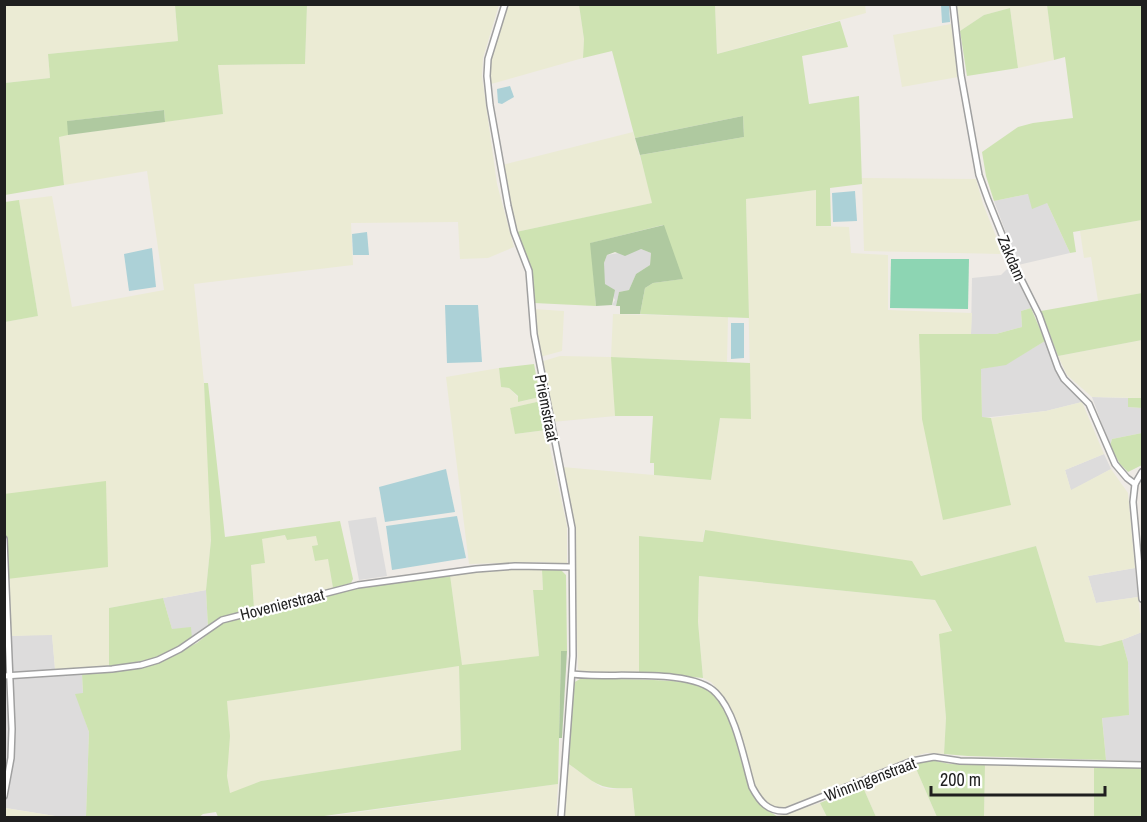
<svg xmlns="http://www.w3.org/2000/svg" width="1147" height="822" viewBox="0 0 1147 822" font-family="'Archivo Narrow',sans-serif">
<rect width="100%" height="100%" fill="#efebe6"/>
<g fill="#dddcdc">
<path d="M 1028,194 L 1047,203 L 1070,253 L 1018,265 L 994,201 Z"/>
<path d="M 641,249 L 651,253 L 650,265 L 636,274 L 629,290 L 619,292 L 616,306 L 612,305 L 615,300 L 609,288 L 605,284 L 604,275 L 604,263 L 607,255 Z"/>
<path d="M 1010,266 L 1031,308 L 1021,311 L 1022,327 L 996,334 L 971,334 L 972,278 L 1001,275 Z"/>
<path d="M 1045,341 L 1064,385 L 1079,395 L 1082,402 L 1046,411 L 982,418 L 981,369 L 1006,364 Z"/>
<path d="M 1092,397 L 1128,398 L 1128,407 L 1142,408 L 1142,433 L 1112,439 L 1110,446 Z"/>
<path d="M 1104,454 L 1111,469 L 1071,491 L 1065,470 Z"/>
<path d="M 376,517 L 387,576 L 359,580 L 348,521 Z"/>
<path d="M 1135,568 L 1138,597 L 1096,603 L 1088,576 Z"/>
<path d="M 206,590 L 208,627 L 192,639 L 172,629 L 163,598 Z"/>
<path d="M 1142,632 L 1142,762 L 1106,760 L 1102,717 L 1129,715 L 1128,662 L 1122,640 Z"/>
<path d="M 52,634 L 55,669 L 68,668 L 82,674 L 83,694 L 76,694 L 89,732 L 86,817 L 61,817 L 6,808 L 5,812 L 4,671 L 13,670 L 11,636 Z"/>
</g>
<g fill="#ebebd4">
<path d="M 4,5 L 175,5 L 178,41 L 48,54 L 50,78 L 5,83 Z"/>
<path d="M 307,5 L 499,5 L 483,58 L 482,76 L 497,184 L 514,247 L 488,258 L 460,259 L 458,222 L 351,223 L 353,265 L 194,284 L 204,383 L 209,466 L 211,540 L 206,590 L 109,608 L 109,667 L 55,669 L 52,635 L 11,636 L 5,494 L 5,322 L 38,316 L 19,200 L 52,196 L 72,307 L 164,290 L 147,171 L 64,185 L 59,136 L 223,114 L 218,65 L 305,64 Z"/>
<path d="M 507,5 L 579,5 L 584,39 L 583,58 L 491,84 L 490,65 L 493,47 Z"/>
<path d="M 715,5 L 865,5 L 866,13 L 717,54 Z"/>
<path d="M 956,5 L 1047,5 L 1054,60 L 1018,68 L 1010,8 L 984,15 L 960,31 Z"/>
<path d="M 951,24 L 958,77 L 902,87 L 893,35 Z"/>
<path d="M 633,132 L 653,203 L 516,232 L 502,165 Z"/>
<path d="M 862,178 L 976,179 L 983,204 L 1003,254 L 864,251 Z"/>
<path d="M 816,190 L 816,226 L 849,227 L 851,253 L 888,255 L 888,310 L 972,313 L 971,334 L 919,334 L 1011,505 L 991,418 L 1046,411 L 1082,402 L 1104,454 L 1065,470 L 1071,490 L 1111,469 L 1128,493 L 1135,568 L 1088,576 L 1096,603 L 1138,597 L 1142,632 L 1112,644 L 1100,646 L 1065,642 L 1036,546 L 920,576 L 704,530 L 703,542 L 639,536 L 639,672 L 583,673 L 578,669 L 574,570 L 575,531 L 562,467 L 711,480 L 720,418 L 751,418 L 746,199 Z"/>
<path d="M 1142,220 L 1142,293 L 1098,301 L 1091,257 L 1084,258 L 1080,231 Z"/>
<path d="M 533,309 L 564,311 L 562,351 L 540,357 Z"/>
<path d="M 613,314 L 728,317 L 727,362 L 612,357 L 615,416 L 552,422 L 540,362 L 560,356 L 611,357 Z"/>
<path d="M 1142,340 L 1142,398 L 1092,397 L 1067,375 L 1058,356 Z"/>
<path d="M 499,368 L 501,387 L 509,388 L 518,397 L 519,402 L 540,397 L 541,401 L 510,408 L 516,434 L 546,430 L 567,526 L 567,564 L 541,562 L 469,564 L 446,377 Z"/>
<path d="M 286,535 L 287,540 L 317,536 L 318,545 L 313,546 L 315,561 L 328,558 L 333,588 L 254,608 L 251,565 L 265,563 L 261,539 Z"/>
<path d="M 508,569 L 542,570 L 543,590 L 533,591 L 539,656 L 462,666 L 450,575 Z"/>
<path d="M 699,576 L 935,600 L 952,632 L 940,634 L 946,718 L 944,754 L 926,753 L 911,757 L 783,808 L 772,807 L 761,797 L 755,787 L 725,698 L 711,682 L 703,678 L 698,622 Z"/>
<path d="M 459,666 L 461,750 L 261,781 L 230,794 L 227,776 L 228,760 L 226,701 Z"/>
<path d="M 567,763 L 601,787 L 610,789 L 632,788 L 635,817 L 563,818 Z"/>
<path d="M 914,764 L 937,817 L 876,817 L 862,785 Z"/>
<path d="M 985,765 L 1094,765 L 1094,817 L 981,818 L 984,816 Z"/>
<path d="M 558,784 L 556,817 L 317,818 Z"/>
<path d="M 820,803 L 827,817 L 778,818 L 778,816 Z"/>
<path d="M 5,808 L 61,817 L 5,817 Z"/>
</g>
<g fill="#cee3b2" fill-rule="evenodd">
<path d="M 175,5 L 307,5 L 305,64 L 218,65 L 223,114 L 165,122 L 164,110 L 68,121 L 68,135 L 59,137 L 64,185 L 5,195 L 5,83 L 50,78 L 48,54 L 178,41 Z"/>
<path d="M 579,5 L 715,5 L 717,54 L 840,21 L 848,47 L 802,56 L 809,104 L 859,96 L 862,184 L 830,188 L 831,226 L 816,226 L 816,190 L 746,199 L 749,318 L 640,314 L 645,288 L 653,283 L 682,279 L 663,225 L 591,243 L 596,306 L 534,303 L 531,268 L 516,232 L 652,203 L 640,155 L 744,137 L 743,116 L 635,138 L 612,51 L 583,58 L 584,39 Z"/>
<path d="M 1047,5 L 1142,5 L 1142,220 L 1073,232 L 1076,252 L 1070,253 L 1047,203 L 1032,209 L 1028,194 L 994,201 L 986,176 L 982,152 L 1018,127 L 1033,123 L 1073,118 L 1065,57 L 1054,60 Z"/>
<path d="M 1010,8 L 1018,68 L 967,76 L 960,31 L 984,15 Z"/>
<path d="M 19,200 L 38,316 L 5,322 L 5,202 Z"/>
<path d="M 1142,293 L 1142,340 L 1058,356 L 1041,311 Z"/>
<path d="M 1031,308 L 1045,341 L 1006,365 L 981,369 L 982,417 L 991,418 L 1011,505 L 943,520 L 922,419 L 919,334 L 996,334 L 1022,327 L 1021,311 Z"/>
<path d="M 611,357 L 750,363 L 751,419 L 720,418 L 711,480 L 654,475 L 654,463 L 650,463 L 653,416 L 615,416 Z"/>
<path d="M 534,364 L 540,397 L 518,402 L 518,396 L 509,388 L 501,387 L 499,368 Z"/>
<path d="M 204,383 L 208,383 L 225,537 L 340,521 L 353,579 L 351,583 L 333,588 L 328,559 L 315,561 L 312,546 L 318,545 L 316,536 L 287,540 L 285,535 L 262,539 L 265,563 L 251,565 L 254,608 L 227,616 L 208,627 L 206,590 L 211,540 Z"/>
<path d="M 1128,398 L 1142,398 L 1142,408 L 1128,407 Z"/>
<path d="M 541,401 L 546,430 L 515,434 L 510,408 Z"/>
<path d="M 1142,433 L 1142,465 L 1128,472 L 1120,464 L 1110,446 L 1112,439 Z"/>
<path d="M 106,481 L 108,567 L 7,579 L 4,494 Z"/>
<path d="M 705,530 L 912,561 L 921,576 L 1036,546 L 1065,642 L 1100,646 L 1122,640 L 1128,662 L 1129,715 L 1102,718 L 1106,760 L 968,756 L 944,754 L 946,718 L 939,634 L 952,631 L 935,600 L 699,576 L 698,622 L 703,678 L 639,672 L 639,536 L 703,542 Z"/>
<path d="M 560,569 L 566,575 L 567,651 L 561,652 L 558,784 L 317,817 L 218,817 L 216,812 L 203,814 L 198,818 L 86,817 L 89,732 L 75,694 L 83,693 L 82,674 L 149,666 L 197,643 L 219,625 L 229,620 L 346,590 L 450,575 L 462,665 L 539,656 L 533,590 L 543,590 L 542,570 ZM 459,666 L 461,750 L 261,781 L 230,793 L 227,776 L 230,736 L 227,701 Z"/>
<path d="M 163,598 L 172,629 L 191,627 L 192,639 L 157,658 L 109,667 L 109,608 Z"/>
<path d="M 580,679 C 611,679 642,679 672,681 C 681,682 691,682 700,685 C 737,699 736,767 755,798 C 761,808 770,811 778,817 L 635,817 L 632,788 C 595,790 596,782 567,763 L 573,683 Z"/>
<path d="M 931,760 L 950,764 L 985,765 L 984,816 L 937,817 L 914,764 Z"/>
<path d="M 1094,765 L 1142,768 L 1142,817 L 1091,818 L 1094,817 Z"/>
<path d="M 862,785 L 876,817 L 827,817 L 820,803 Z"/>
</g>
<g fill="#afc9a0">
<path d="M 164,110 L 165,122 L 68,135 L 67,121 Z"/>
<path d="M 743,116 L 744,137 L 640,155 L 635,138 Z"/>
<path d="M 664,225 L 683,279 L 653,283 L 645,288 L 640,314 L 620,314 L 620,306 L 616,306 L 619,292 L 629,290 L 636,274 L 650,265 L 651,253 L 641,249 L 625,256 L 615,252 L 607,255 L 604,263 L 605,284 L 615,290 L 612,305 L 596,306 L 590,243 Z"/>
<path d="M 561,651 L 567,651 L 562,738 L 559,738 Z"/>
</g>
<path fill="#8dd5b3" d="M 891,259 L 969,259 L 968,309 L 890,308 Z"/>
<g fill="#acd1d7">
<path d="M 941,5 L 949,5 L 950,22 L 942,23 Z"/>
<path d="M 510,86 L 514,97 L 502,104 L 498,103 L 497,89 Z"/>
<path d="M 855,191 L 857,221 L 833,222 L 832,193 Z"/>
<path d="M 367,232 L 369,255 L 353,255 L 352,234 Z"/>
<path d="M 152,248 L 156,287 L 129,291 L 124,254 Z"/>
<path d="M 445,305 L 478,305 L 482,362 L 447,363 Z"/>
<path d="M 731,323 L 744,323 L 744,358 L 731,359 Z"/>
<path d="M 446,469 L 455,512 L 385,522 L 379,487 Z"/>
<path d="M 457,516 L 466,558 L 392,570 L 386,526 Z"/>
</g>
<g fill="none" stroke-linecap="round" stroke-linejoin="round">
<g stroke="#a0a0a0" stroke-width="8">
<g id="minor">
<path d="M 505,4 L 488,59 L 487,76 L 490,105 L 508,206 L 514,232 L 529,271 L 534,334 L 572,528 L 573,656 L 561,818"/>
<path d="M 953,4 L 961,75 L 979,175 L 988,200 L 1015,267 L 1039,315 L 1058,368 L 1064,379 L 1089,404 L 1115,464 L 1127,478 L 1135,484"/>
<path d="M 1142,472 L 1135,484 L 1133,502 L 1142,599"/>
<path d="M 4,539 L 12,729 L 11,758 L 4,796"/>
<path d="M 572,674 C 607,679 692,667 716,693 C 736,713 744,760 752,787 C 760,802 768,812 786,811 L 912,761 L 934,757 L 960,761 L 1142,765"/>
<path d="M 4,676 L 112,669 L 141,665 L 158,660 L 180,649 L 222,620 L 358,585 L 476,569 L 515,566 L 571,567"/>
</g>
</g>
<use href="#minor" stroke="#fff" stroke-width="5"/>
</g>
<g text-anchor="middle" stroke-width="4.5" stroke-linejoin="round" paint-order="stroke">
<g font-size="16" fill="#1f1f1f" stroke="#fff">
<text transform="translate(1012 258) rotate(67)" y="6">Zakdam</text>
<text transform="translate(547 408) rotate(79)" y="6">Priemstraat</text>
<text transform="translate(282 604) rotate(-14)" y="6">Hovenierstraat</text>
<text transform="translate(870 779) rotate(-21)" y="6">Winningenstraat</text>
</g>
</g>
<rect width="1147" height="822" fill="none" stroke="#1f1f1f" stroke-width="12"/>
<path d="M931 786v9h174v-9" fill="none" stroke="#1f1f1f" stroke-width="3"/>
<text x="940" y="786" font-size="18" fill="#1f1f1f" stroke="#ffffff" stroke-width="4.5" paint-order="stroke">200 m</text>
</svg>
